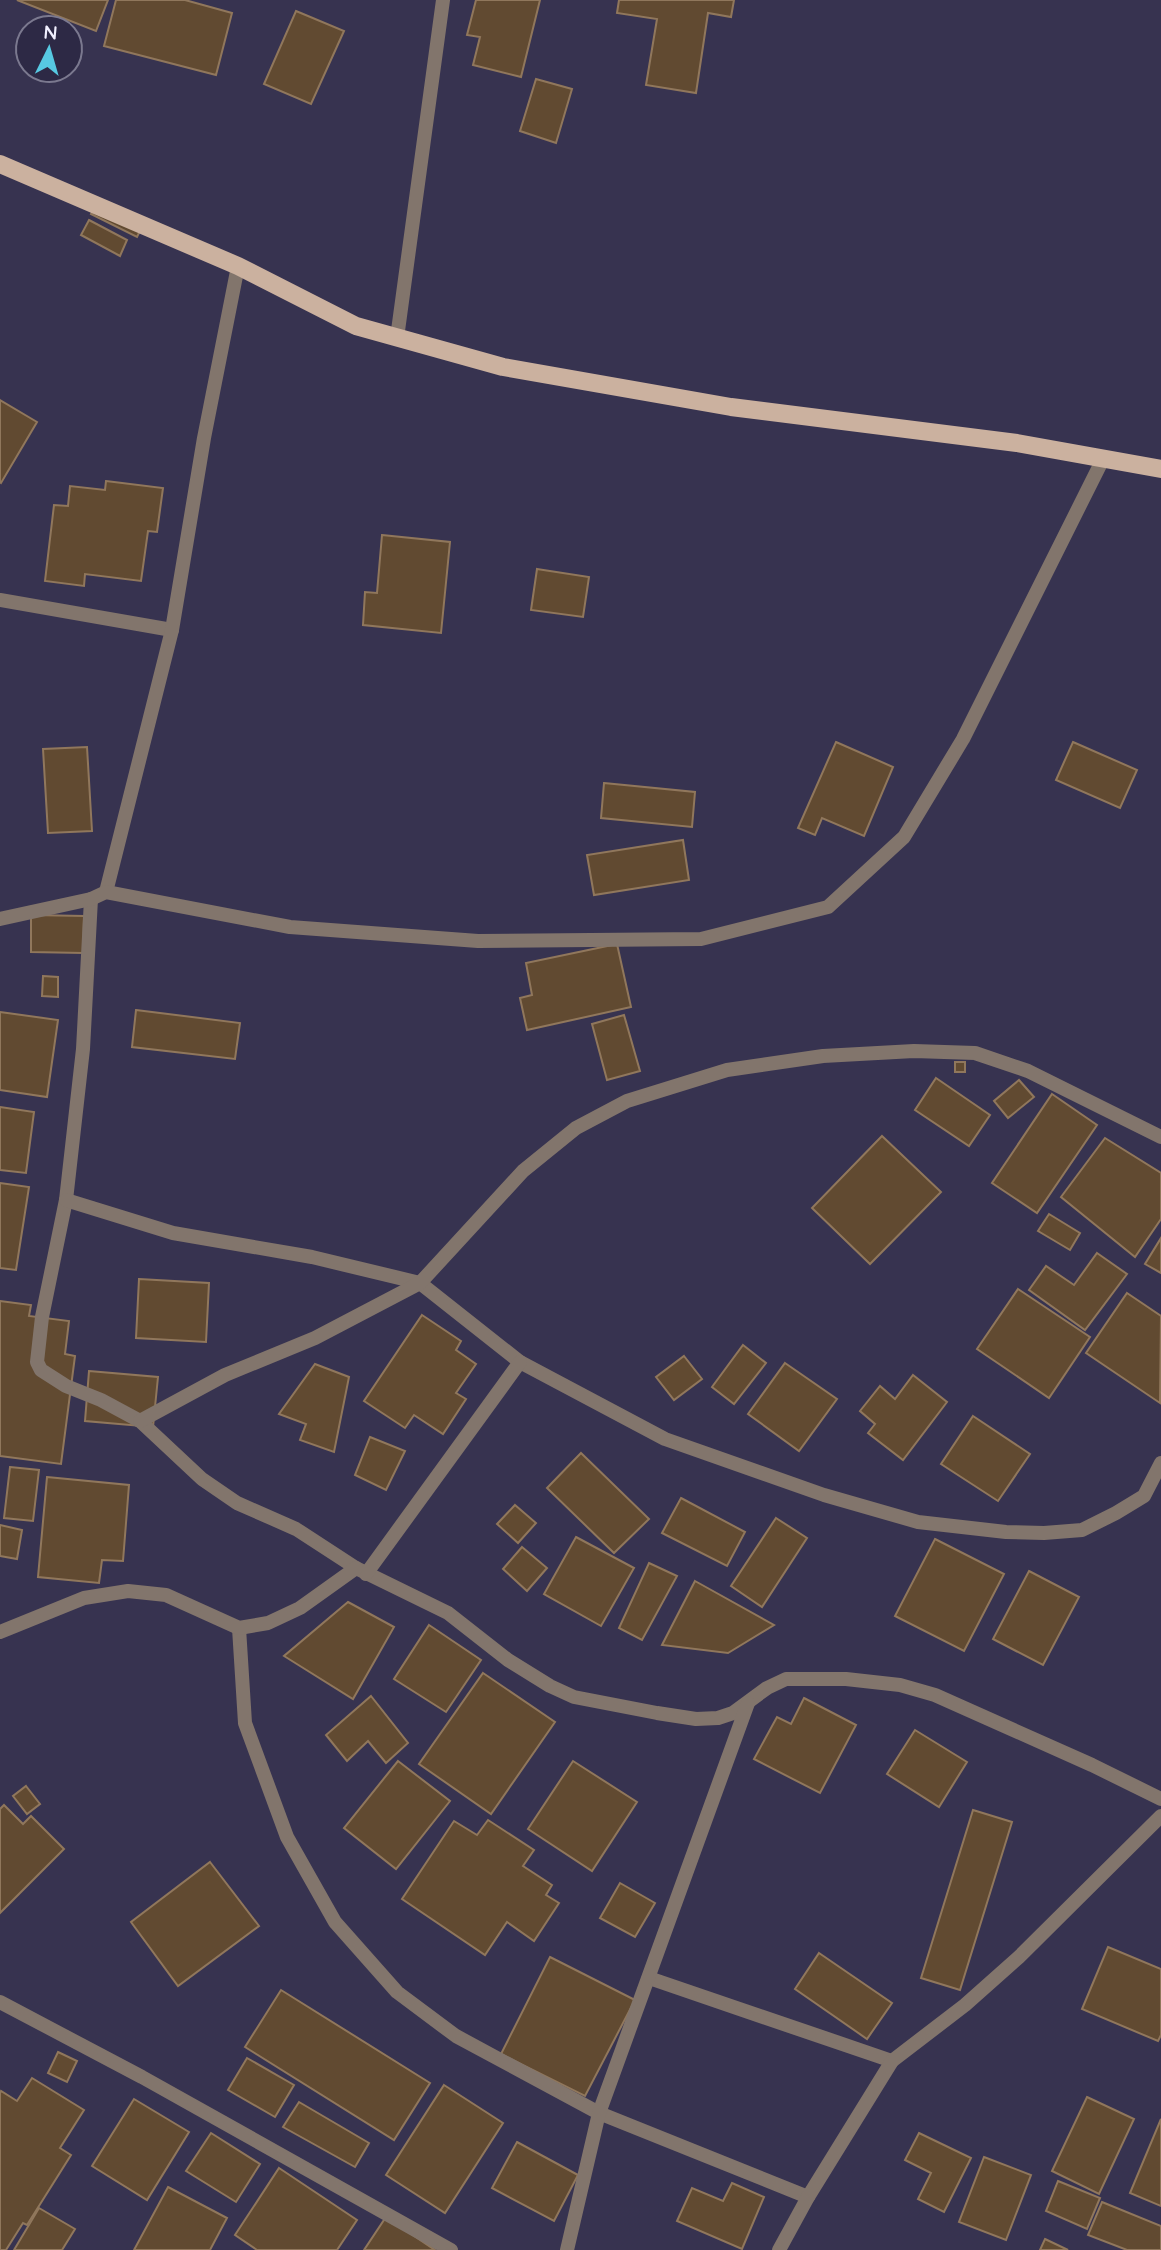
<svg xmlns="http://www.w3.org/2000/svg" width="1161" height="2250" viewBox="0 0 1161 2250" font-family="Quicksand,sans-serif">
<rect width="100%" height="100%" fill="#373350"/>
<g fill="#614a31" stroke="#90775c" stroke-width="2">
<path d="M 17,0 L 108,0 L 96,31 Z"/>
<path d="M 116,0 L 185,0 L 232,13 L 216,75 L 104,46 Z"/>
<path d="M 476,0 L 540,0 L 521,77 L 473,65 L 480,37 L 467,35 Z"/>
<path d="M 619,0 L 734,0 L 731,17 L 708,13 L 696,93 L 646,85 L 657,19 L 617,13 Z"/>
<path d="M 296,11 L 344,31 L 311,104 L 264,84 Z"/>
<path d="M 536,79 L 572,89 L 556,143 L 520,131 Z"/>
<path d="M 99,199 L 145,221 L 137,237 L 91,214 Z"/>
<path d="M 89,220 L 127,240 L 120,256 L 81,235 Z"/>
<path d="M 0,400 L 37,422 L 1,483 L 0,482 Z"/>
<path d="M 106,481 L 163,488 L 157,532 L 148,531 L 141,581 L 85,574 L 84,586 L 45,581 L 54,505 L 68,506 L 70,486 L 105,490 Z"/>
<path d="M 382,535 L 450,542 L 441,633 L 363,625 L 365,592 L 377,593 Z"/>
<path d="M 537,569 L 589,577 L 583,617 L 531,610 Z"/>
<path d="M 836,742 L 893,767 L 864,836 L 822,818 L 815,835 L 798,828 Z"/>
<path d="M 1073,742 L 1137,770 L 1120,808 L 1056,780 Z"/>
<path d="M 87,747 L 92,831 L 48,833 L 43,749 Z"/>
<path d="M 604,783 L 695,792 L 692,827 L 601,818 Z"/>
<path d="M 683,840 L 689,880 L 594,895 L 587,855 Z"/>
<path d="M 31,915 L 84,916 L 83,953 L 31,952 Z"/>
<path d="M 617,944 L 631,1007 L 527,1030 L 520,998 L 532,995 L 526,963 Z"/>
<path d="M 43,976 L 58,977 L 58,997 L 42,996 Z"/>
<path d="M 136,1010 L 240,1023 L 235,1059 L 132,1047 Z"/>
<path d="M 0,1012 L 58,1020 L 47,1097 L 0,1090 Z"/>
<path d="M 624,1015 L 640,1071 L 607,1080 L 592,1024 Z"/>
<rect x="955" y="1062" width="10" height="10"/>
<path d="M 936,1078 L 990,1115 L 969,1146 L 915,1110 Z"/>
<path d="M 1019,1080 L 1034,1097 L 1008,1118 L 994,1101 Z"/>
<path d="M 1052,1094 L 1097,1125 L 1037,1213 L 992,1183 Z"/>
<path d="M 0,1107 L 34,1112 L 26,1173 L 0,1170 Z"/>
<path d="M 882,1136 L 941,1192 L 870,1264 L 812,1208 Z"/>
<path d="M 1105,1138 L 1161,1173 L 1161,1219 L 1135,1257 L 1061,1197 Z"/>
<path d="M 0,1183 L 29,1187 L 16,1270 L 0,1268 Z"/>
<path d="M 1049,1214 L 1080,1233 L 1070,1250 L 1038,1231 Z"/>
<path d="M 1161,1238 L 1161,1273 L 1145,1264 Z"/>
<path d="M 1097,1253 L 1127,1274 L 1085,1330 L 1029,1290 L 1046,1266 L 1074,1285 Z"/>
<path d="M 139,1279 L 209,1283 L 206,1342 L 136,1338 Z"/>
<path d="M 1018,1289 L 1090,1337 L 1049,1398 L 977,1349 Z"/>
<path d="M 1127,1293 L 1161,1316 L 1160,1403 L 1086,1353 Z"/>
<path d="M 0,1301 L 31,1305 L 29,1316 L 69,1321 L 65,1354 L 75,1356 L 61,1464 L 0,1456 Z"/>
<path d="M 422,1315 L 461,1341 L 456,1350 L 476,1364 L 456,1393 L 466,1399 L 443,1434 L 414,1415 L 405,1428 L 364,1401 Z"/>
<path d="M 743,1345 L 766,1363 L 734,1404 L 712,1387 Z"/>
<path d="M 684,1356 L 702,1379 L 674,1400 L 656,1377 Z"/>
<path d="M 785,1363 L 837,1399 L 799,1451 L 748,1414 Z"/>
<path d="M 315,1364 L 349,1377 L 334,1452 L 300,1440 L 306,1424 L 279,1414 Z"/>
<path d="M 89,1371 L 158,1377 L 153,1427 L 85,1421 Z"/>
<path d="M 913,1375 L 947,1402 L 903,1460 L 868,1433 L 875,1424 L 860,1411 L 880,1386 L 895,1399 Z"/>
<path d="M 973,1416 L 1030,1454 L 998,1501 L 941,1464 Z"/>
<path d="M 370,1437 L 405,1451 L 386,1490 L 355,1475 Z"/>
<path d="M 581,1453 L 649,1519 L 614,1553 L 547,1488 Z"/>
<path d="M 10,1467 L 39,1470 L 33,1521 L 4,1518 Z"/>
<path d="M 47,1477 L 129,1485 L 123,1561 L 102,1560 L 99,1583 L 38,1577 Z"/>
<path d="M 681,1498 L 745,1532 L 727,1566 L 662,1533 Z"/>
<path d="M 515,1505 L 536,1523 L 518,1543 L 497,1524 Z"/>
<path d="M 776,1518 L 807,1538 L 762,1607 L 731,1586 Z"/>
<path d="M 0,1525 L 22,1530 L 17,1559 L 0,1556 Z"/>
<path d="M 576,1537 L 634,1568 L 601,1626 L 544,1594 Z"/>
<path d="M 935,1539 L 1004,1574 L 964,1651 L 895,1616 Z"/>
<path d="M 522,1547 L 547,1568 L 527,1591 L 503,1569 Z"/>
<path d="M 649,1563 L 677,1576 L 642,1640 L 619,1628 Z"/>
<path d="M 1029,1571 L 1079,1597 L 1043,1665 L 993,1639 Z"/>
<path d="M 695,1581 L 774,1625 L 728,1653 L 662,1645 Z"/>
<path d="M 348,1602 L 394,1627 L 353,1699 L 284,1656 Z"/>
<path d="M 429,1625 L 481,1660 L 446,1712 L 394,1679 Z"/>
<path d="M 483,1673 L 555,1722 L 491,1814 L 419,1764 Z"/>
<path d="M 371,1696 L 408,1743 L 386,1763 L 368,1741 L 347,1761 L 326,1735 Z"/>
<path d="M 804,1698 L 856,1725 L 820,1793 L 754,1759 L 777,1717 L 791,1724 Z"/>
<path d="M 915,1730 L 967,1762 L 939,1807 L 887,1774 Z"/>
<path d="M 398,1761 L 450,1801 L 396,1869 L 344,1828 Z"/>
<path d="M 573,1761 L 637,1802 L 592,1871 L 528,1829 Z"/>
<path d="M 26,1786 L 40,1804 L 27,1814 L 13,1796 Z"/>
<path d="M 4,1805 L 23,1824 L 31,1816 L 64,1849 L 0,1913 L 0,1809 Z"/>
<path d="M 973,1810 L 1012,1822 L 960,1990 L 921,1978 Z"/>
<path d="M 488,1820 L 534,1850 L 523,1866 L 552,1885 L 546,1895 L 559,1903 L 534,1941 L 507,1922 L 485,1955 L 402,1899 L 454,1821 L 477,1835 Z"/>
<path d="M 210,1862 L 259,1926 L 178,1986 L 131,1922 Z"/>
<path d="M 620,1883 L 655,1903 L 635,1937 L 600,1918 Z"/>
<path d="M 1108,1947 L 1161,1969 L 1161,2035 L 1158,2041 L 1082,2009 Z"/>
<path d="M 819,1953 L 892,2003 L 867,2039 L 795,1989 Z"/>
<path d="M 550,1957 L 635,2000 L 585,2096 L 501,2054 Z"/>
<path d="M 281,1990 L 430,2083 L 394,2140 L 245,2047 Z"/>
<path d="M 58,2052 L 77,2061 L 67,2082 L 48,2073 Z"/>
<path d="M 247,2058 L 294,2085 L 275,2117 L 228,2090 Z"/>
<path d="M 32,2078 L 84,2110 L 60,2148 L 71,2155 L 27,2225 L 23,2223 L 6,2250 L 0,2250 L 0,2093 L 1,2091 L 17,2101 Z"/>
<path d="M 444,2085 L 503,2123 L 445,2213 L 386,2175 Z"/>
<path d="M 1087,2097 L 1134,2119 L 1099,2194 L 1052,2171 Z"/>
<path d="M 134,2099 L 189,2132 L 147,2200 L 92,2166 Z"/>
<path d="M 299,2102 L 369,2143 L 355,2167 L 283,2127 Z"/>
<path d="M 1161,2119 L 1161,2206 L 1130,2193 Z"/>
<path d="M 211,2133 L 260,2164 L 236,2202 L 186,2171 Z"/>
<path d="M 919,2133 L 971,2158 L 944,2212 L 918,2199 L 931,2173 L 905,2160 Z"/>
<path d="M 517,2142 L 578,2175 L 554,2221 L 492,2188 Z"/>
<path d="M 984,2157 L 1031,2175 L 1006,2240 L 959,2222 Z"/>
<path d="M 279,2168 L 357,2220 L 337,2250 L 257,2250 L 235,2235 Z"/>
<path d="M 1058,2181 L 1100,2198 L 1087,2229 L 1046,2211 Z"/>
<path d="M 732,2183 L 764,2197 L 742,2249 L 677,2221 L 692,2188 L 723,2201 Z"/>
<path d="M 168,2187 L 227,2218 L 210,2250 L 134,2250 Z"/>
<path d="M 1102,2202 L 1161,2226 L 1161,2250 L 1127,2250 L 1088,2235 Z"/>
<path d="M 39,2208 L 75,2229 L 62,2250 L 14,2250 Z"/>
<path d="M 386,2217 L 435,2250 L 364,2250 Z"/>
<path d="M 1045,2239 L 1068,2250 L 1040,2250 Z"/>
</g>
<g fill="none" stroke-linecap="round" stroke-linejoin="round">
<g stroke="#82756c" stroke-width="14">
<path d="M 397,338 L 443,0"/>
<path d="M 0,600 L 172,630"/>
<path d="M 106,892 L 172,630 L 204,438 L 238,266"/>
<path d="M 91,899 L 83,1049 L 66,1200 L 42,1317 L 37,1362 L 41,1370 L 66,1386 L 101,1400 L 140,1421 L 202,1479 L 237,1503 L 296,1529 L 356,1568 L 448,1613 L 508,1660 L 550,1686 L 574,1697 L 657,1713 L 696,1719 L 718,1718 L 733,1713 L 767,1688 L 786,1679 L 846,1679 L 900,1685 L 935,1695 L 1092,1765 L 1161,1799"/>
<path d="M 0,919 L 91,899 L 106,892 L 290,927 L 478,941 L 701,939 L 828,907 L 904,837 L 963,739 L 1103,459"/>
<path d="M 66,1200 L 173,1233 L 312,1257 L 420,1283 L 520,1362 L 665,1439 L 824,1495 L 918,1522 L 1006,1532 L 1044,1533 L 1082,1530 L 1116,1513 L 1144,1496 L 1161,1463"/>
<path d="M 140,1421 L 225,1375 L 315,1338 L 420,1283 L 523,1171 L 576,1128 L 627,1101 L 727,1070 L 823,1056 L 914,1051 L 975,1053 L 1028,1071 L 1161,1137"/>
<path d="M 366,1574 L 520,1362"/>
<path d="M 239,1628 L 245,1723 L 287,1837 L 335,1922 L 397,1992 L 456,2036 L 599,2113 L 808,2197"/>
<path d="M 0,1632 L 84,1598 L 128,1591 L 166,1595 L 239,1628 L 268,1623 L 300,1608 L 356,1568"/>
<path d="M 649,1978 L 892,2061"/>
<path d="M 0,2002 L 142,2077 L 451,2250"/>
<path d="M 567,2250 L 599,2113 L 748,1703"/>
<path d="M 779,2250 L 808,2197 L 892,2061 L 965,2005 L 1019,1957 L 1161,1816"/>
</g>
<path stroke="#cbb19f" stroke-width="18" d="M 0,164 L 238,266 L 356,326 L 503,367 L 731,407 L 1017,443 L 1161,469"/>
</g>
<g transform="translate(49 49) rotate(5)"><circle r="33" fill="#2d2945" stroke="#7b798f" stroke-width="2"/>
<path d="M0-5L12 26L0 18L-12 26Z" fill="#57c9e2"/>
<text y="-10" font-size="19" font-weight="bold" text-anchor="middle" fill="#f1f0ff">N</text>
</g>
</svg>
